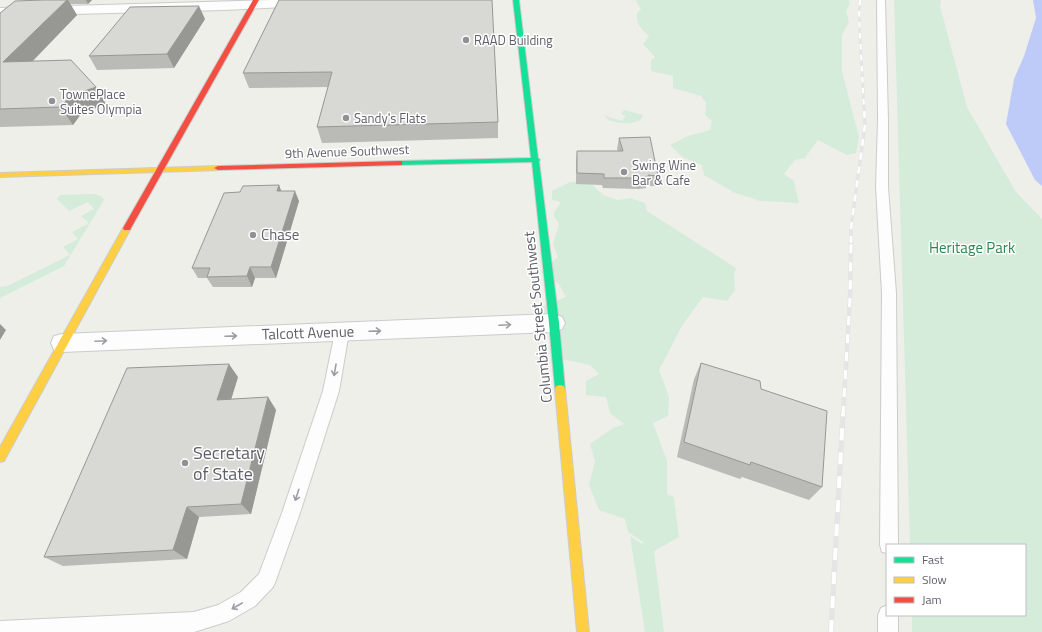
<svg xmlns="http://www.w3.org/2000/svg" width="1042" height="632" viewBox="0 0 1042 632" font-family="'Titillium Web',sans-serif">
<rect width="100%" height="100%" fill="#eeefe9"/>
<g fill="#d6ecdb">
<path d="M 638,0 L 849,0 L 850,3 L 846,11 L 849,22 L 842,35 L 842,71 L 859,137 L 856,153 L 847,155 L 818,140 L 805,158 L 795,160 L 784,174 L 794,181 L 799,203 L 760,201 L 733,192 L 704,175 L 702,165 L 682,157 L 670,145 L 688,136 L 710,130 L 712,121 L 705,115 L 706,103 L 701,96 L 673,88 L 673,76 L 651,71 L 651,60 L 655,57 L 643,44 L 649,36 C 641,29 636,24 637,13 L 641,9 L 636,1 Z"/>
<path d="M 894,0 L 941,0 L 940,6 L 967,107 L 1016,192 L 1042,219 L 1042,632 L 912,632 L 912,615 L 1025,615 L 1025,545 L 910,545 Z"/>
<path d="M 624,110 L 643,115 L 641,120 C 630,125 611,125 603,115 L 622,121 L 626,116 L 621,114 Z"/>
<path d="M 588,181 L 603,195 L 618,200 L 630,198 L 645,203 L 647,211 L 736,268 L 734,275 L 735,290 L 727,301 L 703,297 L 683,324 L 659,370 L 669,397 L 668,416 L 653,423 L 667,461 L 667,494 L 674,497 L 679,537 L 654,551 L 664,632 L 645,632 L 630,536 L 642,544 L 643,542 L 628,532 L 625,519 L 599,510 L 589,485 L 595,461 L 590,444 L 613,428 L 624,424 L 610,413 L 606,397 L 586,395 L 586,381 L 599,374 L 590,365 L 562,359 L 542,306 L 566,297 L 559,284 L 541,272 L 558,257 L 553,244 L 559,224 L 553,214 L 561,202 L 552,200 L 552,191 L 570,182 Z"/>
<path d="M 94,194 L 101,196 L 104,200 L 64,266 L 0,298 L 0,287 L 7,286 L 70,255 L 63,247 L 78,239 L 72,232 L 89,223 L 81,216 L 94,209 L 88,202 L 69,211 L 57,199 L 60,195 Z"/>
</g>
<path fill="#becbf8" d="M 1033,0 L 1042,0 L 1042,186 L 1035,180 L 1006,124 L 1014,79 L 1024,56 L 1036,18 Z"/>
<g fill="none" stroke-linecap="round" stroke-linejoin="round">
<g stroke="#cbcccb" stroke-width="2">
<g id="lane">
<path d="M 877,0 L 885,0 L 888,120 L 888,187 L 896,293 L 898,545 L 887,545 L 887,553 L 882,552 L 880,545 L 882,293 L 876,187 L 878,120 Z"/>
<path d="M 342,326 L 347,328 L 349,332 L 339,391 L 300,513 L 276,580 L 273,587 L 255,606 L 229,621 L 194,632 L 0,632 L 0,621 L 194,612 L 218,605 L 241,592 L 259,574 L 282,513 L 323,391 L 335,332 L 337,328 Z"/>
<path d="M 887,605 L 887,615 L 898,615 L 898,632 L 878,632 L 878,615 L 881,608 Z"/>
</g>
</g>
<g stroke="#cbcccb" stroke-width="2">
<g id="street">
<path d="M 271,0 L 312,0 L 313,2 L 311,5 L 307,6 L 224,10 L 0,16 L 0,8 Z"/>
<path d="M 554,314 L 562,317 L 565,323 L 562,329 L 554,332 L 62,352 L 54,350 L 51,343 L 54,336 L 62,334 Z"/>
</g>
</g>
<g stroke="#ccc" stroke-width="2">
<path id="fast" d="M 513,0 L 519,0 L 538,158 L 540,160 L 539,161 L 559,323 L 565,389 L 564,392 L 560,393 L 556,392 L 555,389 L 549,323 L 532,162 L 399,165 L 395,163 L 399,161 L 531,158 Z"/>
</g>
<g stroke="#ccc" stroke-width="2">
<g id="slow">
<path d="M 218,166 L 222,168 L 221,170 L 0,177 L 0,173 Z"/>
<path d="M 127,225 L 131,228 L 4,461 L 0,462 L 0,447 L 123,228 Z"/>
<path d="M 560,385 L 564,386 L 565,389 L 589,632 L 577,632 L 555,389 L 556,386 Z"/>
</g>
</g>
<g stroke="#ccc" stroke-width="2">
<g id="jam">
<path d="M 253,0 L 259,0 L 131,228 L 130,230 L 124,230 L 123,228 Z"/>
<path d="M 399,161 L 402,161 L 402,165 L 218,170 L 214,168 L 218,166 Z"/>
</g>
</g>
<use href="#lane" fill="#fcfdfc" fill-rule="evenodd"/>
<use href="#street" fill="#fcfdfc" fill-rule="evenodd"/>
<use href="#fast" fill="#16e098" fill-rule="evenodd"/>
<use href="#slow" fill="#ffcf43" fill-rule="evenodd"/>
<use href="#jam" fill="#f24e42" fill-rule="evenodd"/>
<g stroke="#e5e5e5" stroke-width="3">
<path id="rail-far3" d="M 860,0 L 859,17 L 864,108"/>
</g>
<g stroke="#e5e5e5" stroke-width="3.5">
<path id="rail-far2" d="M 851,243 L 851,228 L 865,125 L 864,107"/>
</g>
<g stroke="#e5e5e5" stroke-width="4.5">
<path id="rail-far1" d="M 843,415 L 850,298 L 851,242"/>
</g>
<g stroke="#e5e5e5" stroke-width="5.5">
<path id="rail" d="M 831,632 L 843,414"/>
</g>
<use href="#rail-far3" stroke="#fff" stroke-width="2" stroke-dasharray="5.5" stroke-linecap="butt"/>
<use href="#rail-far2" stroke="#fff" stroke-width="2.5" stroke-dasharray="7" stroke-linecap="butt"/>
<use href="#rail-far1" stroke="#fff" stroke-width="3" stroke-dasharray="9" stroke-linecap="butt"/>
<use href="#rail" stroke="#fff" stroke-width="4" stroke-dasharray="12" stroke-linecap="butt"/>
</g>
<g fill="#babab6">
<path d="M 34,0 L 92,0 L 88,4 L 70,4 L 77,15 L 33,61 L 106,104 L 81,114 L 73,125 L 0,127 L 0,13 Z"/>
<path d="M 279,0 L 498,122 L 498,138 L 322,143 L 317,127 L 328,87 L 249,88 L 243,73 Z"/>
<path d="M 205,19 L 174,68 L 97,70 L 89,56 Z"/>
<path d="M 619,138 L 658,176 L 656,186 L 646,186 L 646,188 L 639,189 L 603,188 L 602,185 L 576,184 L 576,162 L 577,151 L 618,151 L 617,149 Z"/>
<path d="M 279,185 L 281,191 L 299,201 L 276,278 L 255,278 L 252,287 L 213,287 L 207,278 L 198,278 L 192,268 L 240,192 Z"/>
<path d="M 701,363 L 761,389 L 822,487 L 809,500 L 742,477 L 740,479 L 677,457 L 694,379 Z"/>
<path d="M 238,377 L 231,399 L 268,397 L 276,410 L 251,514 L 199,517 L 187,559 L 63,566 L 44,557 Z"/>
</g>
<g fill="#979794">
<path d="M 67,0 L 68,0 L 77,15 L 15,79 L 3,62 Z"/>
<path d="M 86,0 L 92,0 L 88,4 Z"/>
<path d="M 199,6 L 205,19 L 174,68 L 167,54 Z"/>
<path d="M 96,87 L 106,104 L 81,114 L 73,125 L 61,107 L 70,96 Z"/>
<path d="M 279,185 L 283,196 L 277,191 Z"/>
<path d="M 295,191 L 299,201 L 276,278 L 271,267 Z"/>
<path d="M 250,267 L 255,278 L 252,287 L 247,276 Z"/>
<path d="M 0,324 L 6,330 L 0,340 Z"/>
<path d="M 229,364 L 238,377 L 227,413 L 217,400 Z"/>
<path d="M 268,397 L 276,410 L 251,514 L 241,504 Z"/>
<path d="M 187,507 L 199,517 L 187,559 L 173,550 Z"/>
</g>
<g fill="#d8d8d4" stroke="#979794">
<path d="M 43,0 L 67,0 L 3,62 L 71,60 L 96,87 L 70,96 L 61,107 L 0,109 L 0,13 L 15,1 Z"/>
<path d="M 279,0 L 492,0 L 498,122 L 317,127 L 332,72 L 243,73 Z"/>
<path d="M 199,6 L 167,54 L 89,56 L 130,7 Z"/>
<path d="M 650,137 L 658,176 L 648,175 L 648,177 L 641,178 L 604,178 L 604,174 L 577,173 L 577,151 L 623,151 L 619,138 Z"/>
<path d="M 279,185 L 277,191 L 295,191 L 271,267 L 250,267 L 247,276 L 207,277 L 210,268 L 192,268 L 224,193 L 240,192 L 243,186 Z"/>
<path d="M 701,363 L 760,381 L 761,389 L 827,411 L 822,487 L 751,462 L 750,465 L 684,442 Z"/>
<path d="M 229,364 L 217,400 L 268,397 L 241,504 L 187,507 L 173,550 L 44,557 L 127,368 Z"/>
</g>
<defs><path id="oneway-shaft" d="M-6 0H5M1.5-3L5.5 0L1.5 3" fill="none" stroke-width="1.6" stroke-linecap="round" stroke-linejoin="round"/></defs>
<g stroke="#9d9ea3">
<use href="#oneway-shaft" transform="translate(505 325) rotate(-3)"/>
<use href="#oneway-shaft" transform="translate(375 331) rotate(-2)"/>
<use href="#oneway-shaft" transform="translate(231 336) rotate(-2)"/>
<use href="#oneway-shaft" transform="translate(101 341) rotate(-3)"/>
<use href="#oneway-shaft" transform="translate(335 370) rotate(100)"/>
<use href="#oneway-shaft" transform="translate(297 495) rotate(108)"/>
<use href="#oneway-shaft" transform="translate(237 606) rotate(150)"/>
</g>
<g fill="#909195" stroke="#fff" stroke-width="1.5">
<circle cx="466" cy="40" r="4"/>
<circle cx="52" cy="101" r="4"/>
<circle cx="346" cy="118" r="4"/>
<circle cx="624" cy="172" r="4"/>
<circle cx="253" cy="235" r="4"/>
<circle cx="185" cy="463" r="4"/>
</g>
<g text-anchor="middle" stroke-width="3" stroke-linejoin="round" paint-order="stroke">
<g font-size="13" fill="#5e5f68" stroke="#fff" text-anchor="start">
<text x="474" y="45">RAAD Building</text>
<text x="60" y="99">TownePlace<tspan x="60" dy="15">Suites Olympia</tspan></text>
<text x="354" y="123">Sandy's Flats</text>
<text x="632" y="170">Swing Wine<tspan x="632" dy="15">Bar &amp; Cafe</tspan></text>
</g>
<g font-size="13" fill="#5e5f68" stroke="#fff">
<text transform="translate(347 151) rotate(-2)" y="5">9th Avenue Southwest</text>
</g>
<g font-size="15" fill="#5e5f68" stroke="#fff" text-anchor="start">
<text x="261" y="240">Chase</text>
</g>
<g font-size="15" fill="#2f8651" stroke="#fff">
<text x="972" y="253">Heritage Park</text>
</g>
<g font-size="15" fill="#5e5f68" stroke="#fff">
<text transform="translate(538 317) rotate(-96)" y="5">Columbia Street Southwest</text>
<text transform="translate(308 333) rotate(-2)" y="5">Talcott Avenue</text>
</g>
<g font-size="18" fill="#5e5f68" stroke="#fff" text-anchor="start">
<text x="193" y="459">Secretary<tspan x="193" dy="21">of State</tspan></text>
</g>
</g>
<rect x="886" y="544" width="140" height="72" fill="#ffffff" stroke="#bfbfc3"/>
<rect x="894" y="557" width="20" height="6" fill="#16e098" stroke="#bfbfc3"/>
<text x="922" y="564" font-size="12" fill="#5e5f68">Fast</text>
<rect x="894" y="577" width="20" height="6" fill="#ffcf43" stroke="#bfbfc3"/>
<text x="922" y="584" font-size="12" fill="#5e5f68">Slow</text>
<rect x="894" y="597" width="20" height="6" fill="#f24e42" stroke="#bfbfc3"/>
<text x="922" y="604" font-size="12" fill="#5e5f68">Jam</text>
</svg>
